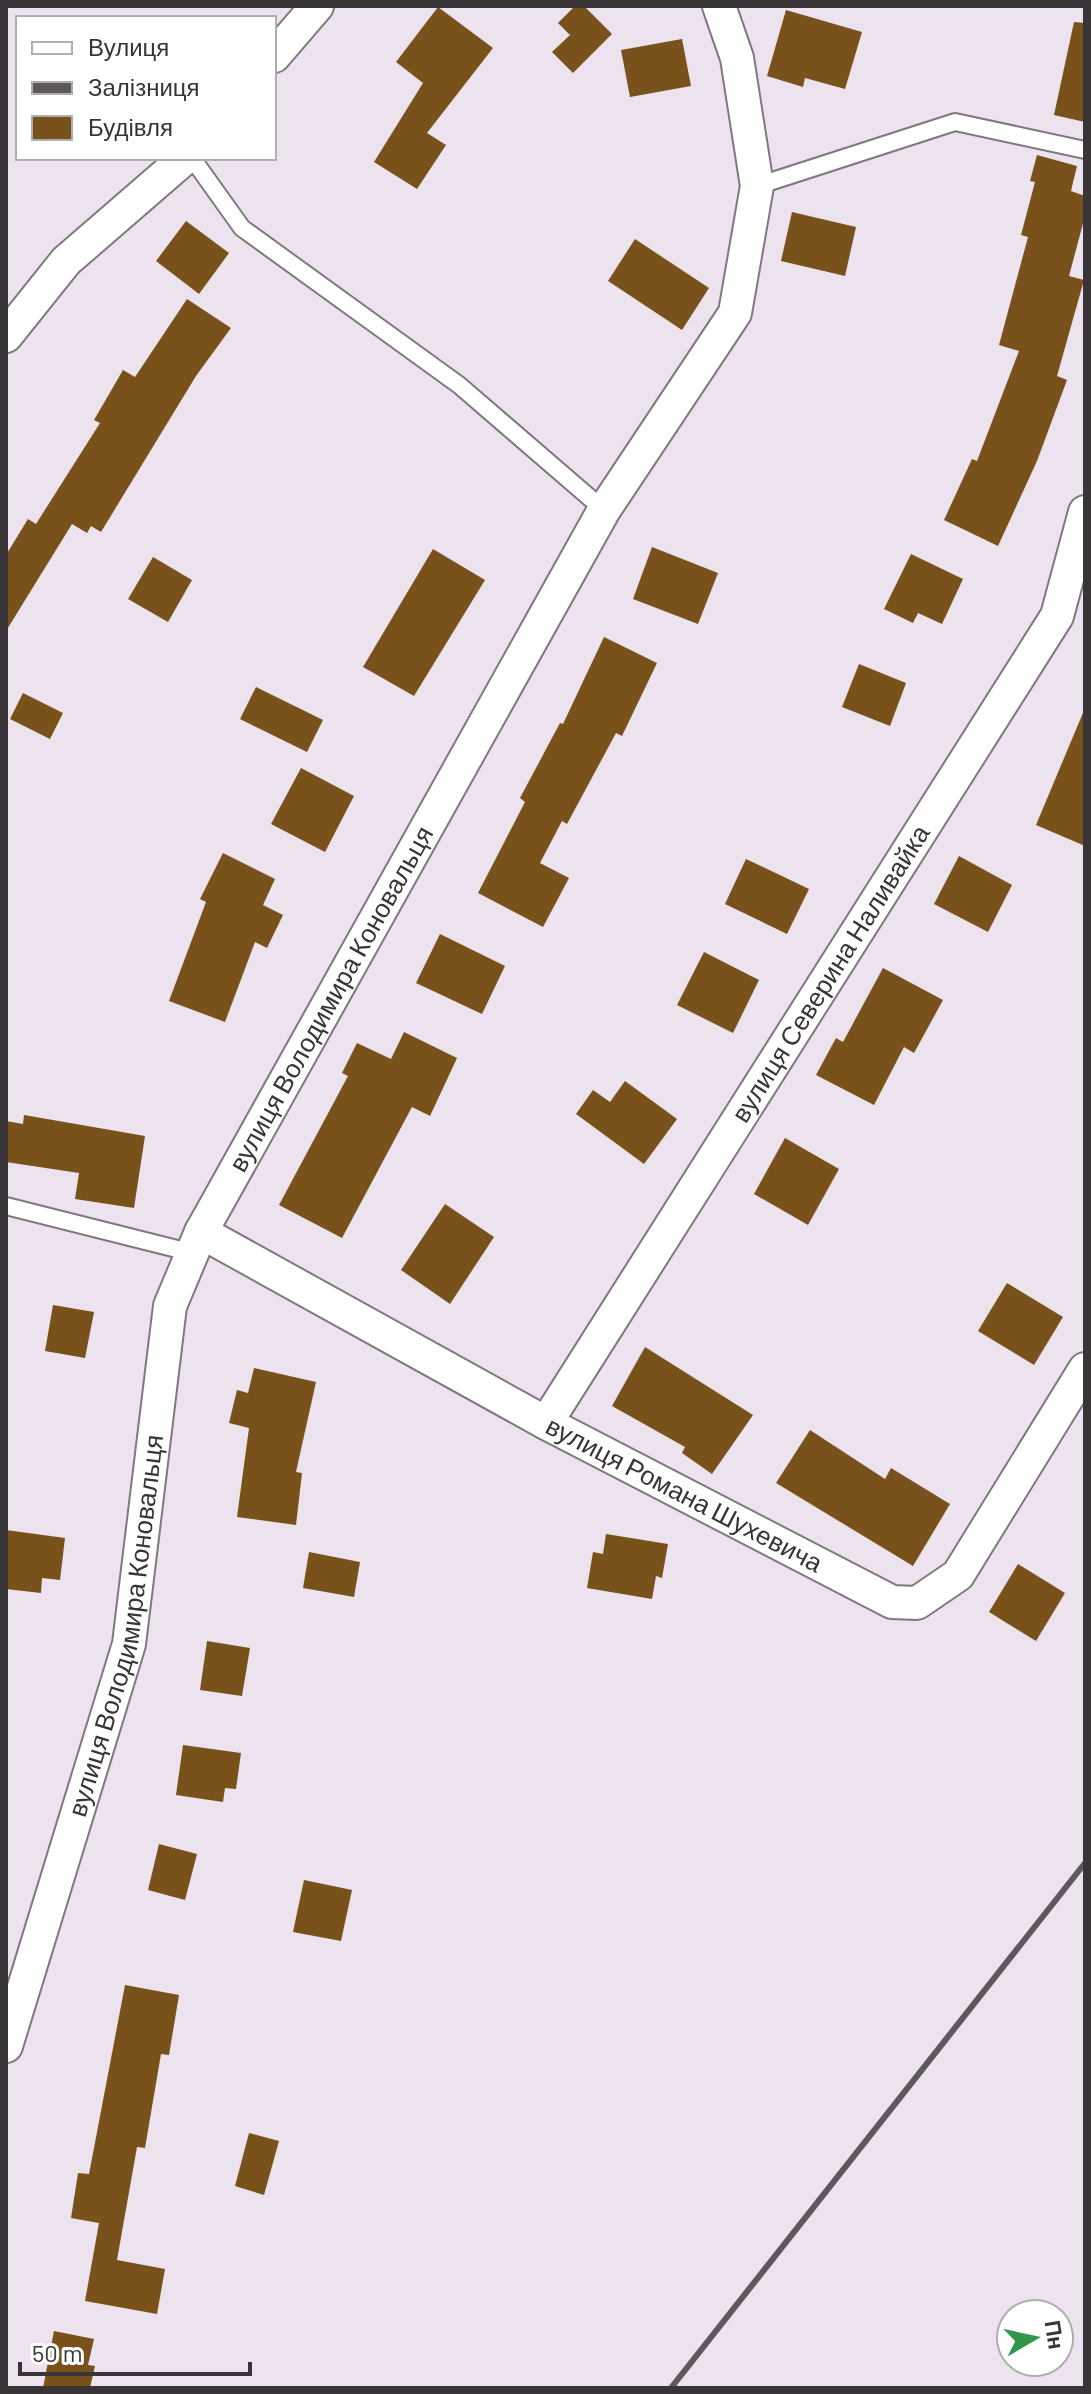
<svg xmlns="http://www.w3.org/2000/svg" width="1091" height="2394" viewBox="0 0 1091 2394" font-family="Barlow,sans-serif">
<rect width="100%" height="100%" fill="#ece3ee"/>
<g fill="#79521b">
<path d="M 575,6 L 584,6 L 612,34 L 573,73 L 552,52 L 570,35 L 558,23 Z"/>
<path d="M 438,7 L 493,48 L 427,133 L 446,145 L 417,189 L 374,162 L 423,83 L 396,62 Z"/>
<path d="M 786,10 L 862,32 L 845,89 L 805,78 L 803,87 L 767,76 Z"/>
<path d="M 1074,22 L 1085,23 L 1085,122 L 1054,115 Z"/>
<path d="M 682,39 L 691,86 L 630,97 L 621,50 Z"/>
<path d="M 1037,155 L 1077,166 L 1071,191 L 1085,196 L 1085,216 L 1069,276 L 1084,280 L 1057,376 L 1067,380 L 1037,461 L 998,546 L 944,520 L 972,459 L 977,461 L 1019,351 L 999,345 L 1028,237 L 1021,235 L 1035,182 L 1030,181 Z"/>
<path d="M 792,212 L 856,227 L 845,276 L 781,261 Z"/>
<path d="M 186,221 L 229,253 L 199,294 L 156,261 Z"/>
<path d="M 635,239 L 709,288 L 682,330 L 608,281 Z"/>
<path d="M 187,299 L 231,328 L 196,376 L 101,532 L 91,526 L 87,533 L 72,524 L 6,631 L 6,555 L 28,519 L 36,524 L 100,423 L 94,420 L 123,370 L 135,377 Z"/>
<path d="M 652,547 L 718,573 L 698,624 L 633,599 Z"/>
<path d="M 433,549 L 485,580 L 414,696 L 363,667 Z"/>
<path d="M 911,554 L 963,579 L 942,624 L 918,613 L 913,623 L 884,609 Z"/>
<path d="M 153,557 L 192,580 L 168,622 L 128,599 Z"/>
<path d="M 604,637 L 657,663 L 622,736 L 616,733 L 567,824 L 562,821 L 540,863 L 569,878 L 543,927 L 478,893 L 525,802 L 520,798 L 560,723 L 563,724 Z"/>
<path d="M 859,664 L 906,683 L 890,726 L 842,707 Z"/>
<path d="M 256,687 L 323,720 L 307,752 L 240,719 Z"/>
<path d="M 23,693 L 63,713 L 50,739 L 10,719 Z"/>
<path d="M 1085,708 L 1085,846 L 1036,825 Z"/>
<path d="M 301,768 L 354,796 L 325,852 L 271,824 Z"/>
<path d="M 223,853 L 275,879 L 263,905 L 283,915 L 267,948 L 255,942 L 225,1022 L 169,1001 L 206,902 L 200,899 Z"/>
<path d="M 959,856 L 1012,885 L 988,932 L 934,904 Z"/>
<path d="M 746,859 L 809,889 L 787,934 L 725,904 Z"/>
<path d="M 440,934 L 505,966 L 482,1014 L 416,983 Z"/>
<path d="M 704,952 L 759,980 L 733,1033 L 677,1005 Z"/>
<path d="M 883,968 L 943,1000 L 914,1053 L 904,1047 L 874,1105 L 816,1075 L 836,1038 L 843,1042 Z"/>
<path d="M 404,1032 L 457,1058 L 430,1116 L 412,1107 L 342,1238 L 279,1205 L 348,1076 L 342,1073 L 357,1043 L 391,1059 Z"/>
<path d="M 625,1081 L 677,1119 L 644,1164 L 576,1114 L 593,1090 L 610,1102 Z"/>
<path d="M 24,1115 L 145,1136 L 134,1208 L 75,1199 L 79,1173 L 6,1162 L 6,1121 L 23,1124 Z"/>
<path d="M 785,1138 L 839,1169 L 808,1225 L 754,1194 Z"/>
<path d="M 445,1204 L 494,1237 L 450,1304 L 401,1270 Z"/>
<path d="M 1007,1283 L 1063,1317 L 1034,1365 L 978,1331 Z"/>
<path d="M 53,1305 L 94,1312 L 85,1358 L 45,1351 Z"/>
<path d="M 645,1347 L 753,1415 L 712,1474 L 682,1453 L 685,1447 L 612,1406 Z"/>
<path d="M 254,1368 L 316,1382 L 296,1472 L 302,1473 L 296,1525 L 237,1517 L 249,1428 L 229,1423 L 237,1390 L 248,1393 Z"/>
<path d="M 810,1430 L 885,1479 L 891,1468 L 950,1504 L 913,1566 L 776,1483 Z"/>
<path d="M 6,1530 L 65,1538 L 60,1580 L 42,1578 L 41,1593 L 6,1589 Z"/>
<path d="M 606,1534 L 668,1544 L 662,1578 L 656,1576 L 652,1599 L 587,1588 L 593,1552 L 603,1554 Z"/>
<path d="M 309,1552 L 360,1562 L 354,1597 L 303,1588 Z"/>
<path d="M 1018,1564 L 1065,1593 L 1036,1641 L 989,1612 Z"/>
<path d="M 207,1641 L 250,1648 L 242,1696 L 200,1690 Z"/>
<path d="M 183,1745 L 241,1753 L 236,1789 L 225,1788 L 223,1802 L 176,1795 Z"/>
<path d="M 159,1844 L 197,1854 L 185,1900 L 148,1890 Z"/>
<path d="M 304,1880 L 352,1890 L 341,1941 L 293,1932 Z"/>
<path d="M 125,1985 L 179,1995 L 169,2055 L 161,2054 L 145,2148 L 137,2147 L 117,2260 L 165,2269 L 157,2314 L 85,2301 L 99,2223 L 71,2218 L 78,2173 L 89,2174 Z"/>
<path d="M 249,2133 L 279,2141 L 264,2195 L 235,2186 Z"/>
<path d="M 54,2331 L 94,2339 L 88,2365 L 95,2366 L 90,2388 L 43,2388 Z"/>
</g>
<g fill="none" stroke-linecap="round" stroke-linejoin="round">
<g stroke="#807781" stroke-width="20">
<g id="service">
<path d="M 192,158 L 242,228 L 459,385 L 604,510"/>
<path d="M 757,186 L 955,122 L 1085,150"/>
<path d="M 6,1206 L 193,1253"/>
</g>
</g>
<g stroke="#807781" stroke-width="36">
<g id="minor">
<path d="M 274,56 L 317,6"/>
<path d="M 6,336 L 66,261 L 185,158"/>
<path id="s1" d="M 201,1232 L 546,1423 L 892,1602 L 917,1603 L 958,1575 L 1085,1369"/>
<path id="s2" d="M 546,1423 L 1057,616 L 1085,512"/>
<path id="s3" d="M 6,2046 L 129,1644 L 170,1306 L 201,1232 L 604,510 L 735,313 L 757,186 L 737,58 L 719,6"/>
</g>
</g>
<use href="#service" stroke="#fff" stroke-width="16"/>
<use href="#minor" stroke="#fff" stroke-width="32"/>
<path stroke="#5e585e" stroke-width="6" d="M 671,2388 L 1085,1863"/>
</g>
<g text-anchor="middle" stroke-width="8" stroke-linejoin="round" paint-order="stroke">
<g font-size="26" fill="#383438" stroke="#fff">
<text dy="9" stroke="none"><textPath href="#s2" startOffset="532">вулиця Северина Наливайка</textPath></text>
<text dy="9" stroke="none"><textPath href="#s3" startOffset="1108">вулиця Володимира Коновальця</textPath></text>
<text dy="9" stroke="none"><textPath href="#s1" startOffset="550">вулиця Романа Шухевича</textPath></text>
<text dy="9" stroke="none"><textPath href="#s3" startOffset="436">вулиця Володимира Коновальця</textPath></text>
</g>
</g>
<rect width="1091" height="2394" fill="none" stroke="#383438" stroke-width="16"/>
<rect x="16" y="16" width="260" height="144" fill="#ffffff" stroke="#afaeaf" stroke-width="2"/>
<rect x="32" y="42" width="40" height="12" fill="#ffffff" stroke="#afaeaf" stroke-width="2"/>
<text x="88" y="56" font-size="24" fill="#383438">Вулиця</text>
<rect x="32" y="82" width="40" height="12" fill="#5e585e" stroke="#afaeaf" stroke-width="2"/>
<text x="88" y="96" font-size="24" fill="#383438">Залізниця</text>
<rect x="32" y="116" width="40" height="24" fill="#79521b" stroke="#afaeaf" stroke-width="2"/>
<text x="88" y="136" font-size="24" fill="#383438">Будівля</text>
<g transform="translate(1035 2338) rotate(81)"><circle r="38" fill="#ffffff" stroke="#afaeaf" stroke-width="2"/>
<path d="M0-6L14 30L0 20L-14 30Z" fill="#31954a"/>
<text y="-12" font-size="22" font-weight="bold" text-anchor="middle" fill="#383438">Пн</text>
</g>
<path d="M20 2362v12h230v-12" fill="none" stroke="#383438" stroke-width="4"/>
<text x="32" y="2362" font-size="24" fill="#383438" stroke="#ffffff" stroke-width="6" paint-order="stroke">50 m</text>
</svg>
